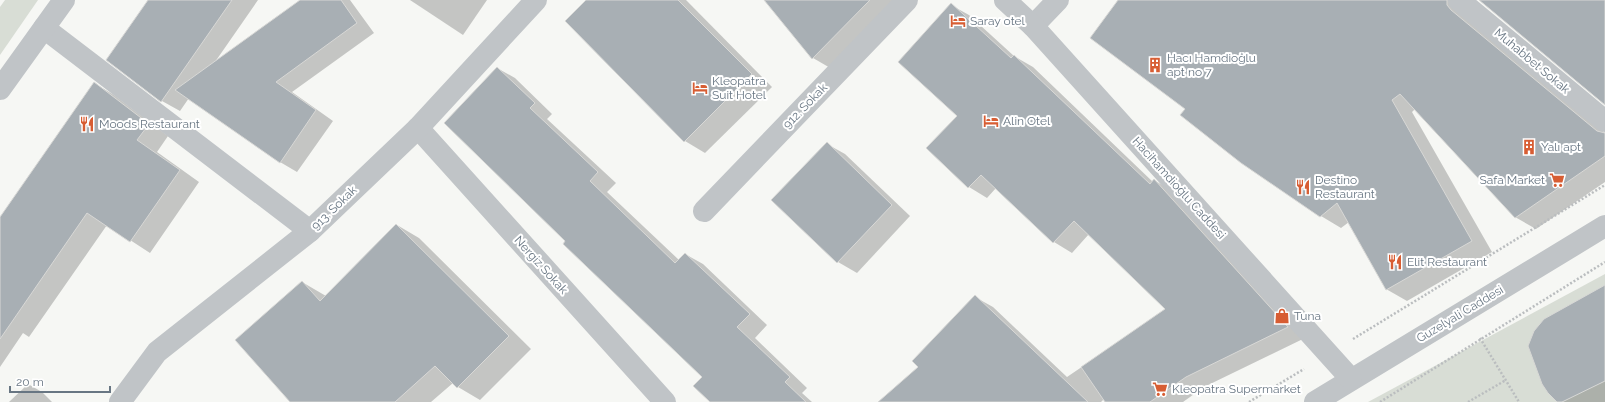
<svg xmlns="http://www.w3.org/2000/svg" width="1605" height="402" viewBox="0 0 1605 402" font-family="Raleway,sans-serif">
<rect width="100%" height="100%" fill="#f6f7f4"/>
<g fill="#d8ddd5">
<path d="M 5,0 L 38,0 L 0,55 L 0,7 Z"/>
<path d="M 1605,274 L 1605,402 L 1368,402 Z"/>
</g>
<g fill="#0003">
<path d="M 149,0 L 258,0 L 215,62 L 301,0 L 350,0 L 374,33 L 292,92 L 333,121 L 297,172 L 280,162 L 189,98 L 180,111 L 162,101 Z"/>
<path d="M 410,0 L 487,0 L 463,35 Z"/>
<path d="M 588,0 L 686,0 L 772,87 L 705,153 L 685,141 Z"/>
<path d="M 782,0 L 902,0 L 832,69 L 813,58 Z"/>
<path d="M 1120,0 L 1475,0 L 1471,23 L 1605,133 L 1605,182 L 1536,229 L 1515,217 L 1415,109 L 1412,112 L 1492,252 L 1407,301 L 1386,289 L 1349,222 L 1341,228 L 1321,216 L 1186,109 Z"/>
<path d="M 951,5 L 969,15 L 1014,56 L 1033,67 L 1153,182 L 1154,180 L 1172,191 L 1305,338 L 1204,387 L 1183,402 L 1106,402 L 1104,399 L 1101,402 L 880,402 L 919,367 L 975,297 L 993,307 L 1067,377 L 1167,309 L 1089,234 L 1072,253 L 1054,242 L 996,188 L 987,198 L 969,187 L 958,116 Z"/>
<path d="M 497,68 L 515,78 L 552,114 L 547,119 L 616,183 L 607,192 L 679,260 L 685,254 L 703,264 L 767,325 L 755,338 L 807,388 L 802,393 L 812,402 L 711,402 L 703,377 L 567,241 Z"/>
<path d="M 94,83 L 114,95 L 168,136 L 157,152 L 199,182 L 150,253 L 107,225 L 29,337 L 23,333 L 0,367 L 0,219 Z"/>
<path d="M 827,144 L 845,154 L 910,216 L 857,273 L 838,262 L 773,200 Z"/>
<path d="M 397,225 L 419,238 L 531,349 L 480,400 L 458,387 L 453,383 L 431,402 L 291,402 L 302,282 L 326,296 Z"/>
<path d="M 1605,286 L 1605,402 L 1559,402 Z"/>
<path d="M 28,384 L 42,392 L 52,402 L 9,402 Z"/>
</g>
<g fill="#a8afb4" stroke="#d8d8d6">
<path d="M 148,0 L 232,0 L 161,102 L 106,60 Z"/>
<path d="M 300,0 L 341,0 L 357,23 L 276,82 L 316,110 L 280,163 L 175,90 Z"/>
<path d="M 586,0 L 678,0 L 752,74 L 684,142 L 565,21 Z"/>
<path d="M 764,0 L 870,0 L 812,59 Z"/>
<path d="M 1118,0 L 1447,0 L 1447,5 L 1451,10 L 1597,131 L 1605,133 L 1605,156 L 1515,218 L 1400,94 L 1392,100 L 1472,241 L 1386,290 L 1337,203 L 1320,217 L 1241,163 L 1180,115 L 1185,109 L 1090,38 Z"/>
<path d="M 1479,0 L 1605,0 L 1605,105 Z"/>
<path d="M 951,3 L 1011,58 L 1014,55 L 1150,184 L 1154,179 L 1288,327 L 1186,377 L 1150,402 L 1105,402 L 1081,367 L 1165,309 L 1074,221 L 1053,243 L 981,175 L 968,188 L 926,148 L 957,116 L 898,62 Z"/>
<path d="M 497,67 L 535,103 L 530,108 L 598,172 L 590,181 L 675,263 L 685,253 L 750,314 L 737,327 L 790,377 L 785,382 L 806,402 L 710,402 L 693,386 L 702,377 L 563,244 L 565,241 L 444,123 Z"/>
<path d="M 94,82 L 149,124 L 137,140 L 180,170 L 130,242 L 87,213 L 0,339 L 0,217 Z"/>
<path d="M 827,142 L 892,205 L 837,263 L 771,200 Z"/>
<path d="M 396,224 L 509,336 L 457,388 L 435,366 L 395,402 L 290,402 L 235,340 L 302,281 L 320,301 Z"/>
<path d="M 1605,285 L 1605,381 L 1562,402 L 1557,402 L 1548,393 L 1542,384 L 1528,346 L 1534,331 L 1544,319 Z"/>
<path d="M 975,295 L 1088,402 L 878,402 L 918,367 L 912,361 Z"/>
</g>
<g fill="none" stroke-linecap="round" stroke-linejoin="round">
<g stroke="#babdbf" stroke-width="2.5" stroke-dasharray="2 2" stroke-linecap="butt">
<path d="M 1480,338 L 1519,402"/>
<path d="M 1353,339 L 1605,185"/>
<path d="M 1249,402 L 1304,369"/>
<path d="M 1380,402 L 1605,262"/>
<path d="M 1468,402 L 1506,380"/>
</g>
<path stroke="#c0c4c7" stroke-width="22" d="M 1459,0 L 1605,121"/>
<g stroke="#c0c4c7" stroke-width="22">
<path d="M 1033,26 L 1058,0"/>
<path d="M 44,28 L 310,231"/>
<path d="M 418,128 L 665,402"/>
<path d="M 704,211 L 907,0"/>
<path d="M 120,402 L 157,352 L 310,231 L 418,128 L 536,0"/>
<path d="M 1315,402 L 1605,226"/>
</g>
<g stroke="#c0c4c7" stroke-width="22">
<path d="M 1005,0 L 1033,26 L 1351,379"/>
<path d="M 0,89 L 64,0"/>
</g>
</g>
<defs>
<g id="hotel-bare" transform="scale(1.2)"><path d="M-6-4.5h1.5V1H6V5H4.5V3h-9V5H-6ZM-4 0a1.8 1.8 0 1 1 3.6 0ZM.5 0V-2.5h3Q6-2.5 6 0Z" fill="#d75d33" stroke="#fff" stroke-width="2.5" paint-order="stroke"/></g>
<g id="building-bare" transform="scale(1.2)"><path d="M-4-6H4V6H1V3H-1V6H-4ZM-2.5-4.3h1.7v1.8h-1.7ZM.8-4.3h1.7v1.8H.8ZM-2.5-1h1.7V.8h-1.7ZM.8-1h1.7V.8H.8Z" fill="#d75d33" stroke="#fff" stroke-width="2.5" paint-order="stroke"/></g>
<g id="restaurant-bare" transform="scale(1.2)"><path d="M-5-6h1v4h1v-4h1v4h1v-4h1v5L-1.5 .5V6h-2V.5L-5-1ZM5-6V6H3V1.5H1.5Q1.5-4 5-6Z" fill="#d75d33" stroke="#fff" stroke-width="2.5" paint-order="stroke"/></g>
<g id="supermarket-bare" transform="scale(1.2)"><path d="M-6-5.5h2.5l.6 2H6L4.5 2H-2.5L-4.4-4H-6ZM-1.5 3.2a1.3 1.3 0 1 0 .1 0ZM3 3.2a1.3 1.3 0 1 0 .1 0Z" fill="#d75d33" stroke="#fff" stroke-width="2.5" paint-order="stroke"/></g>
<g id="shop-bare" transform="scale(1.2)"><path d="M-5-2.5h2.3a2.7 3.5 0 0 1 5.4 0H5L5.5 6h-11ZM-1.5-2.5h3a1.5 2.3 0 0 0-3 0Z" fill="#d75d33" stroke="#fff" stroke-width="2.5" paint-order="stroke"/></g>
</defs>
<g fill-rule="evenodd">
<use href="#hotel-bare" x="958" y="21"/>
<use href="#building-bare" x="1155" y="65"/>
<use href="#hotel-bare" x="700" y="88"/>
<use href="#hotel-bare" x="991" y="121"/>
<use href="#restaurant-bare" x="87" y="124"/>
<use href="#building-bare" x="1529" y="147"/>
<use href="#supermarket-bare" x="1557" y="180"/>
<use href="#restaurant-bare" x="1303" y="187"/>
<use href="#restaurant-bare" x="1395" y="262"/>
<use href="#shop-bare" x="1282" y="316"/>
<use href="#supermarket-bare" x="1160" y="389"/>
</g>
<g text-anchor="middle" stroke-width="4" stroke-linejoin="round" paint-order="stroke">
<g font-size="12" fill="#687683" stroke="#fff" text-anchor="start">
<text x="970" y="25">Saray otel</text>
<text x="1167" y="62">Hacı Hamdioğlu<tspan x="1167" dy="14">apt no 7</tspan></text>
<text x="712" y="85">Kleopatra<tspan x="712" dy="14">Suit Hotel</tspan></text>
<text x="1003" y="125">Alin Otel</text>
<text x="99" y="128">Moods Restaurant</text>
<text x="1541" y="151">Yalı apt</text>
<text x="1315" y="184">Destino<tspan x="1315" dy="14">Restaurant</tspan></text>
<text x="1545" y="184" text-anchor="end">Safa Market</text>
<text x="1407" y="266">Elit Restaurant</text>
<text x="1294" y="320">Tuna</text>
<text x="1172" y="393">Kleopatra Supermarket</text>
</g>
<g font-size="12" fill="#687683" stroke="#fff">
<text transform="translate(1532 61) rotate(40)" y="4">Muhabbet Sokak</text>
<text transform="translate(805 106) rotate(-46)" y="4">912. Sokak</text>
<text transform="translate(1179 188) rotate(48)" y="4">Hacihamdioğlu Caddesi</text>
<text transform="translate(334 208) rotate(-44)" y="4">913. Sokak</text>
<text transform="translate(541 265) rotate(48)" y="4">Nergiz Sokak</text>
<text transform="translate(1460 314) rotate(-31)" y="4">Guzelyali Caddesi</text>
</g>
</g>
<path d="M10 386v6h100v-6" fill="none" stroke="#687683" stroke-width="2"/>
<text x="16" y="386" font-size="12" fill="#687683" stroke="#ffffff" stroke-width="3" paint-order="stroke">20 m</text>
</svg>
